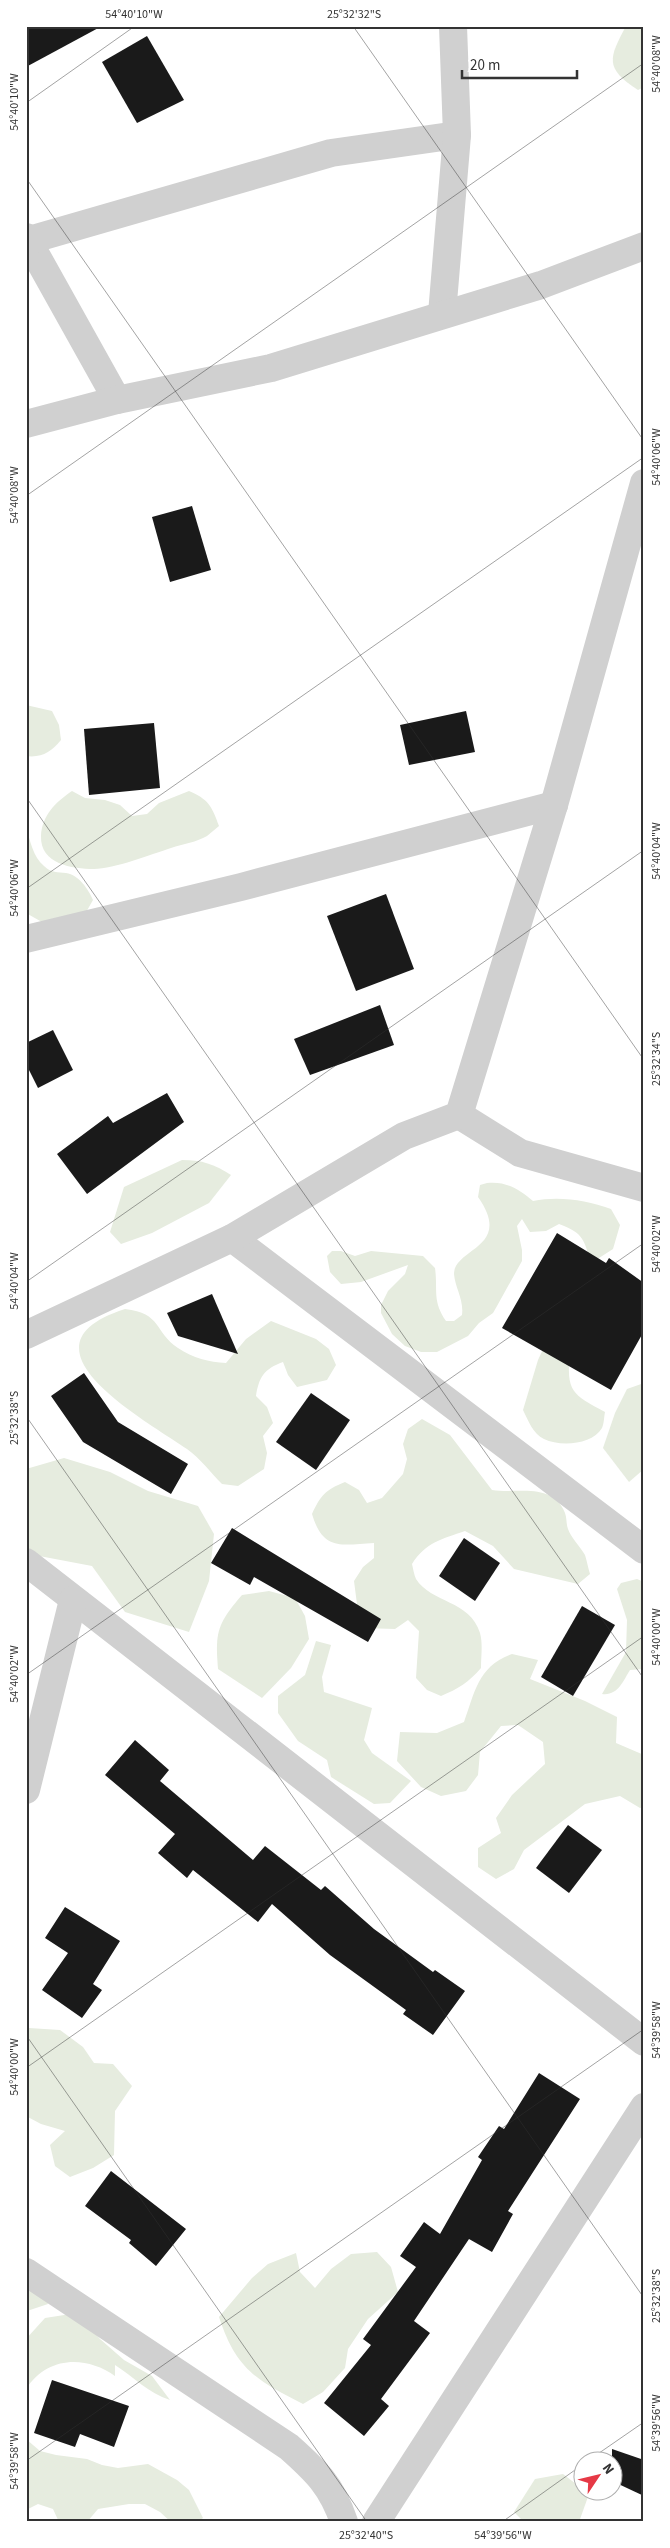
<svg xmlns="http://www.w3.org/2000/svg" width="670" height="2548" viewBox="0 0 670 2548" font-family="'Source Sans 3',sans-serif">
<rect width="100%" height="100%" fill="#fff"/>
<g fill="#e6ecdf">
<path d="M 626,26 L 644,26 L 644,87 L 638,90 C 604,68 609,58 626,26 Z"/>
<path d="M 26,705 L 52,711 L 59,725 L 61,740 C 51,752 42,758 26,756 Z"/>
<path d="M 72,791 L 85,798 L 105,800 L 120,805 L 132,816 L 147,814 L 159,803 L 189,791 C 208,799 212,806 219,826 C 215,829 211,833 207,836 C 197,842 183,844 171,848 C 152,854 114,869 94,869 C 72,869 40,864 41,836 C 42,815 56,802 72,791 Z"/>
<path d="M 26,827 C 30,840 33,857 44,866 C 51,873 58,872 66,873 C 79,875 88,889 93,900 L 81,921 L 49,926 L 26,913 Z"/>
<path d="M 182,1160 C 202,1160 214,1164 231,1175 L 209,1203 L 152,1233 L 121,1244 L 110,1232 L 124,1187 Z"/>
<path d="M 487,1183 C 506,1181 519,1189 533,1201 C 559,1196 586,1200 611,1209 L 620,1225 L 613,1249 L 599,1258 L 590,1260 C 584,1238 581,1232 559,1224 L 546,1231 L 530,1232 L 522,1219 L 517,1226 L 522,1250 L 522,1261 L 497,1306 L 493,1313 L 479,1323 L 468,1336 L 437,1352 L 421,1352 L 405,1346 L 392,1334 L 381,1313 L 381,1305 L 388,1291 L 405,1274 L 408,1265 L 361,1282 L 341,1284 L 330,1272 L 327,1256 L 332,1251 L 341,1251 L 355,1256 L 371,1251 L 423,1256 L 435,1268 C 438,1290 432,1301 446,1321 L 454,1321 L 462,1315 C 464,1299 455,1288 454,1274 C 454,1248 514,1248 478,1197 L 480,1185 Z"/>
<path d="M 125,1309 C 162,1313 154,1332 178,1348 C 193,1358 209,1362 226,1363 L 246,1339 L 271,1321 L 316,1339 L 329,1349 L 336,1365 L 327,1380 L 297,1387 L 288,1375 L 283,1362 C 264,1369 259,1377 256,1396 L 267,1407 L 273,1423 L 263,1436 L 267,1453 L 264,1469 L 238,1486 L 222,1484 C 211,1473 200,1458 187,1449 C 144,1419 9,1346 125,1309 Z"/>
<path d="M 545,1345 L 570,1352 C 566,1392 572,1394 605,1412 C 604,1417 604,1424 602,1428 C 592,1445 560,1447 544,1439 C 533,1434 528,1420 523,1410 L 538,1360 Z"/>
<path d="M 644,1383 L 644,1469 L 629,1482 L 603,1448 L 615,1413 L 627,1389 Z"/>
<path d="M 422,1419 L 450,1435 L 492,1490 C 517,1494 553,1482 565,1513 C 567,1518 566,1524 568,1529 C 571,1538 580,1546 585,1555 C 587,1561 588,1568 590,1574 L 578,1584 L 514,1569 L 493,1546 L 465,1531 C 442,1539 426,1542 412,1564 C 413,1568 414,1575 416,1579 C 431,1603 470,1600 480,1633 C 483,1644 481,1656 481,1668 C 469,1682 458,1689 441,1696 L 427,1690 L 416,1678 L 419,1631 L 408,1620 L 395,1629 L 363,1628 L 358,1612 L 354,1581 L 363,1567 L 374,1558 L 374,1543 C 341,1545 323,1551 312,1514 C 321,1495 325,1490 345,1482 L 359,1490 L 367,1503 L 382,1498 L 403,1474 L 407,1459 L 403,1444 L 408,1429 Z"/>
<path d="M 64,1458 L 110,1472 L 148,1491 L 198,1506 L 214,1534 L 209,1581 L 189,1632 L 125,1612 L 92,1566 L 34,1555 L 26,1545 L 26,1469 Z"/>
<path d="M 637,1579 L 644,1582 L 644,1669 L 630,1670 C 623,1681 618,1696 602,1694 L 626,1652 L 627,1620 L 617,1589 L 621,1583 Z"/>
<path d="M 269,1591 L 295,1598 L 305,1616 L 309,1639 L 291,1668 L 262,1698 L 218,1669 C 215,1632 217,1624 242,1595 Z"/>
<path d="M 316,1641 L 331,1645 L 322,1677 L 324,1692 L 372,1708 L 364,1740 L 372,1753 L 411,1781 L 390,1803 L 374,1804 L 331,1777 L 327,1760 L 298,1741 L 278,1713 L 278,1696 L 305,1675 Z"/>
<path d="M 512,1654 L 538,1660 L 530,1679 L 585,1701 L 617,1717 L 616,1743 L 644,1755 L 644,1807 L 640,1808 L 620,1796 L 585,1804 L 524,1850 L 514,1869 L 496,1879 L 478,1867 L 478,1848 L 501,1833 L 496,1818 L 512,1795 L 545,1764 L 543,1742 L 518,1725 L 501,1726 L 480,1752 L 478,1775 L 466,1791 L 441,1796 L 421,1787 L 397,1761 L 400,1732 L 437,1733 L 464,1722 C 475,1692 478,1666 512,1654 Z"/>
<path d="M 29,2028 L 60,2030 L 83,2047 L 94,2063 L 113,2064 L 132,2086 L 115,2111 L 114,2155 L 93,2168 L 70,2177 L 55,2166 L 50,2145 L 65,2131 L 41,2124 L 26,2116 L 26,2029 Z"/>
<path d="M 377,2252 L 391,2267 L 398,2292 L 368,2319 L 348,2349 L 345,2368 L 323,2392 L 303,2404 C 256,2380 236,2369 219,2317 L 252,2278 L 268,2264 L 296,2253 L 300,2272 L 315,2288 L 331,2269 L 351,2254 Z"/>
<path d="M 26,2271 L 44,2289 L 48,2304 L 27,2311 Z"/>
<path d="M 77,2313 L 100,2339 L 124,2360 L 152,2376 L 170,2400 C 148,2393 134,2377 115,2365 L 115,2376 C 86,2355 47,2356 26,2389 L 26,2339 L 45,2318 Z"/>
<path d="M 26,2439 L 40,2451 L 56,2455 L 87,2459 L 102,2465 L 118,2468 L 148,2464 L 177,2480 L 189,2490 L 203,2518 L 197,2522 L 171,2522 L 160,2512 L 145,2504 L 129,2504 L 98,2509 L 87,2522 L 59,2522 L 53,2509 L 38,2504 L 26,2510 Z"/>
<path d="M 563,2474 L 589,2494 L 579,2522 L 524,2522 L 514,2512 L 535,2479 Z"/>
</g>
<g fill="#1a1a1a">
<path d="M 26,26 L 102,26 L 26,67 Z"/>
<path d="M 147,36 L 184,100 L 137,123 L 102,62 Z"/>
<path d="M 192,506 L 211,570 L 170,582 L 152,517 Z"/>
<path d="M 466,711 L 475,752 L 409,765 L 400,725 Z"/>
<path d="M 154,723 L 160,788 L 89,795 L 84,729 Z"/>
<path d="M 386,894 L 414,969 L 356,991 L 327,916 Z"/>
<path d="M 380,1005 L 394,1045 L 310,1075 L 294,1039 Z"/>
<path d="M 53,1030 L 73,1070 L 38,1088 L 26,1064 L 26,1043 Z"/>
<path d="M 167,1093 L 184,1122 L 87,1194 L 57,1154 L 108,1116 L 113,1123 Z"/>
<path d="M 557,1233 L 606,1263 L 609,1258 L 644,1283 L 644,1331 L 611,1390 L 502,1328 Z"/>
<path d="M 212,1294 L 238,1354 L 178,1336 L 167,1313 Z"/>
<path d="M 84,1373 L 118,1422 L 188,1464 L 171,1494 L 83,1442 L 51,1396 Z"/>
<path d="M 311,1393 L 350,1420 L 316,1470 L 276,1442 Z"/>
<path d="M 232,1528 L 381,1619 L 368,1642 L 254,1577 L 250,1585 L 211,1563 Z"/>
<path d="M 464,1538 L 500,1563 L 475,1601 L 439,1576 Z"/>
<path d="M 582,1606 L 615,1625 L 573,1696 L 541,1677 Z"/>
<path d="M 135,1740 L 169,1770 L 160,1781 L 253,1860 L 265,1846 L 321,1890 L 325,1886 L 374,1929 L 433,1972 L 435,1970 L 465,1991 L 433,2035 L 403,2014 L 406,2010 L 330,1955 L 272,1904 L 258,1922 L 193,1870 L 187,1878 L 158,1853 L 175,1834 L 105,1775 Z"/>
<path d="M 568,1825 L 602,1850 L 569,1893 L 536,1868 Z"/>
<path d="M 65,1907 L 120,1941 L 93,1984 L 102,1990 L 82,2018 L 42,1990 L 68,1953 L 45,1938 Z"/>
<path d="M 539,2073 L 580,2099 L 508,2211 L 513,2214 L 492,2252 L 469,2239 L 414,2321 L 430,2333 L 381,2399 L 389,2406 L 364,2436 L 324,2403 L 371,2345 L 363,2339 L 416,2267 L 400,2256 L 424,2222 L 440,2234 L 482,2160 L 478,2157 L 499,2126 L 504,2129 Z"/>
<path d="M 111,2171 L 186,2229 L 156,2266 L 129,2243 L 131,2240 L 85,2206 Z"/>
<path d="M 52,2380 L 129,2406 L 114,2447 L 80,2434 L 75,2447 L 34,2433 Z"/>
<path d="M 612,2449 L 644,2460 L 644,2496 L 612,2481 Z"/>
</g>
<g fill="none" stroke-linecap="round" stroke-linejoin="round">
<g stroke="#d0d0d0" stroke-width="28">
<path d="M 26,237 L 117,400"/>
<path d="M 26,241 L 331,153 L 457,135"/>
<path d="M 442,314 L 457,135 L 453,26"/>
<path d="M 26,424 L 117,400 L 271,368 L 541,285 L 644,246"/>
<path d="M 26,939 L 241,887 L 554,805"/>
<path d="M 459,1115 L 520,1153 L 644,1188"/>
<path d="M 232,1238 L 644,1550"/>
<path d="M 26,1335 L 232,1238 L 404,1136 L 459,1115 L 554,805 L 644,483"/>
<path d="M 26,1562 L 644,2042"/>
<path d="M 26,1790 L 73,1600"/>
<path d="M 26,2272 L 289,2447 C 316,2471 332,2486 344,2522"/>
<path d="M 376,2522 L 644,2107"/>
</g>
</g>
<path fill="none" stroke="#333" stroke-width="1" stroke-opacity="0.45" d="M 353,26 L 644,441M 26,103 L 135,26M 26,178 L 644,1060M 26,496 L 644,63M 26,797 L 644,1679M 26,889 L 644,457M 26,1282 L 644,850M 26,1416 L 644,2298M 26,1675 L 644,1243M 26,2035 L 367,2522M 26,2068 L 644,1636M 589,2460 L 644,2422M 26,2461 L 644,2029M 502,2522 L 582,2465"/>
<rect width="670" height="2548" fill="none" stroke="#ffffff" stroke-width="55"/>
<g transform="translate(598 2476) rotate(55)"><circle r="24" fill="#ffffff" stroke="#adadad"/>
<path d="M0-4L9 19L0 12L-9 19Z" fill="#e63946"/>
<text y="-8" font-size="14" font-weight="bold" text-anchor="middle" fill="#333333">N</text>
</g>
<path d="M462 70v8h115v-8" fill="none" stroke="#333333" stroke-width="2.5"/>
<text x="470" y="70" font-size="15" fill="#333333" stroke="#ffffff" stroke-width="4" paint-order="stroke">20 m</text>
<rect x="28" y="28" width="614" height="2492" fill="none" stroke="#333" stroke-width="2"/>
<g font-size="12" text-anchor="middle" fill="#333">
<text x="134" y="18">54°40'10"W</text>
<text x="354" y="18">25°32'32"S</text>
<text transform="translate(656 64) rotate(-90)" y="4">54°40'08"W</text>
<text transform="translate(14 102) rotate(-90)" y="4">54°40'10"W</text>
<text transform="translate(656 457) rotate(-90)" y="4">54°40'06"W</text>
<text transform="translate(14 495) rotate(-90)" y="4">54°40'08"W</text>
<text transform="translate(656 851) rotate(-90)" y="4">54°40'04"W</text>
<text transform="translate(14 888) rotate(-90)" y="4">54°40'06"W</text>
<text transform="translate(656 1059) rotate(-90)" y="4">25°32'34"S</text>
<text transform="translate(656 1244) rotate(-90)" y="4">54°40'02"W</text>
<text transform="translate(14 1281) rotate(-90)" y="4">54°40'04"W</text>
<text transform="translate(14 1418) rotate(-90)" y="4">25°32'38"S</text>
<text transform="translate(656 1637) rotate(-90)" y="4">54°40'00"W</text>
<text transform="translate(14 1674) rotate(-90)" y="4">54°40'02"W</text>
<text transform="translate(656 2030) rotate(-90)" y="4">54°39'58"W</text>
<text transform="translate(14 2067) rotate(-90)" y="4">54°40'00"W</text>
<text transform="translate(656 2296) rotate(-90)" y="4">25°32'38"S</text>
<text transform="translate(656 2423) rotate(-90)" y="4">54°39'56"W</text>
<text transform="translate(14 2461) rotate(-90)" y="4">54°39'58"W</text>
<text x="366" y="2539">25°32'40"S</text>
<text x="503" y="2539">54°39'56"W</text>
</g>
</svg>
